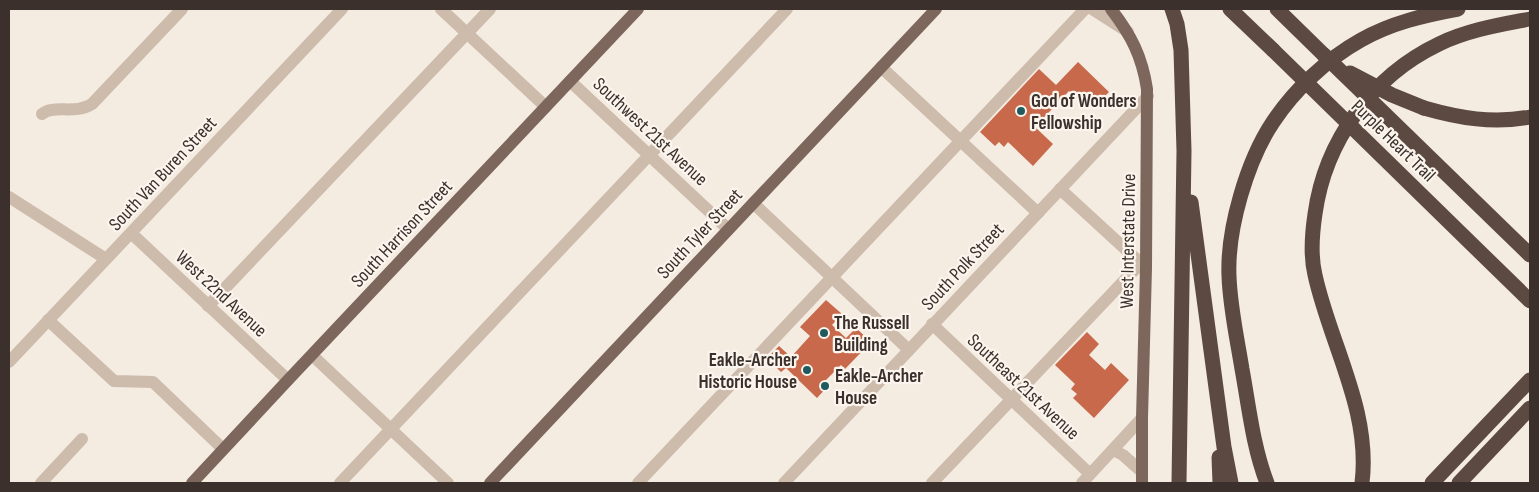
<svg xmlns="http://www.w3.org/2000/svg" width="1539" height="492" viewBox="0 0 1539 492" font-family="'Sofia Sans Condensed',sans-serif">
<rect width="100%" height="100%" fill="#f4ebe1"/>
<g fill="#c8694b">
<path d="M 1078,62 L 1109,92 L 1101,100 L 1098,97 L 1088,109 L 1069,91 L 1035,127 L 1053,144 L 1033,166 L 1008,142 L 1004,147 L 999,142 L 995,146 L 980,132 L 1039,69 L 1056,85 Z"/>
<path d="M 826,300 L 842,314 L 832,325 L 846,338 L 856,328 L 871,342 L 845,369 L 841,365 L 825,381 L 829,385 L 817,398 L 786,368 L 781,372 L 767,358 L 779,346 L 791,357 L 810,336 L 800,327 Z"/>
<path d="M 1087,332 L 1099,344 L 1089,355 L 1105,370 L 1111,363 L 1129,380 L 1094,418 L 1073,398 L 1077,394 L 1071,389 L 1075,384 L 1055,365 Z"/>
</g>
<g fill="none" stroke-linecap="round" stroke-linejoin="round">
<g stroke="#cdbbac" stroke-width="12">
<path d="M 441,9 L 546,107"/>
<path d="M 1092,9 L 1128,32"/>
<path d="M 881,67 L 1038,213"/>
<path d="M 570,81 L 728,229"/>
<path d="M 42,114 C 53,104 75,115 92,104 L 182,9"/>
<path d="M 1060,189 L 1146,268"/>
<path d="M 9,197 L 106,259"/>
<path d="M 753,203 L 909,350"/>
<path d="M 131,233 L 288,380"/>
<path d="M 208,306 L 490,9"/>
<path d="M 48,320 L 114,381 L 153,382 L 223,449"/>
<path d="M 932,324 L 1090,474"/>
<path d="M 312,355 L 448,483"/>
<path d="M 9,362 L 342,9"/>
<path d="M 1113,450 L 1123,455 L 1142,472"/>
<path d="M 41,483 L 82,439"/>
<path d="M 340,483 L 787,9"/>
<path d="M 638,483 L 1085,9"/>
<path d="M 784,483 L 1148,96"/>
<path d="M 932,483 L 1141,263"/>
<path d="M 1082,483 L 1142,418"/>
</g>
<g stroke="#7d675c" stroke-width="12">
<path d="M 1111,9 C 1131,35 1142,56 1147,89 L 1146,268 L 1142,418 L 1142,483"/>
<path d="M 192,483 L 288,380 L 638,9"/>
<path d="M 490,483 L 936,9"/>
</g>
<g stroke="#5c4a42" stroke-width="15">
<path d="M 1172,9 L 1177,24 L 1181,50 L 1184,151 L 1179,483"/>
<path d="M 1230,9 L 1273,50"/>
<path d="M 1277,9 L 1324,55"/>
<path d="M 1424,108 C 1459,118 1493,124 1530,117"/>
<path d="M 1191,202 L 1224,447 L 1231,483"/>
<path d="M 1219,457 L 1220,483"/>
<path d="M 1267,483 C 1253,447 1249,407 1242,369 C 1237,338 1230,307 1229,276 C 1227,229 1247,161 1273,122 C 1295,89 1327,59 1361,40 C 1391,23 1425,15 1458,9"/>
<path d="M 1362,483 C 1371,410 1330,344 1315,275 C 1310,255 1312,234 1315,214 C 1325,141 1372,76 1439,44 C 1468,30 1499,25 1530,19"/>
<path d="M 1432,483 L 1530,380"/>
<path d="M 1459,483 L 1530,408"/>
</g>
<g stroke="#5c4a42" stroke-width="15">
<path d="M 1273,50 L 1530,301"/>
<path d="M 1324,55 L 1530,255"/>
<path d="M 1350,73 L 1392,95 L 1424,108"/>
</g>
</g>
<g fill="#1f5a5e" stroke="#fbf5ee" stroke-width="2">
<circle cx="1021" cy="111" r="5"/>
<circle cx="824" cy="333" r="5"/>
<circle cx="807" cy="370" r="5"/>
<circle cx="825" cy="386" r="5"/>
</g>
<g text-anchor="middle" stroke-width="4.5" stroke-linejoin="round" paint-order="stroke">
<g font-size="19" font-weight="bold" fill="#3b302b" stroke="#fbf5ee" text-anchor="start">
<text x="1031" y="107">God of Wonders<tspan x="1031" dy="22">Fellowship</tspan></text>
<text x="834" y="329">The Russell<tspan x="834" dy="22">Building</tspan></text>
<text x="797" y="366" text-anchor="end">Eakle-Archer<tspan x="797" dy="22">Historic House</tspan></text>
<text x="835" y="382">Eakle-Archer<tspan x="835" dy="22">House</tspan></text>
</g>
<g font-size="19" fill="#3b302b" stroke="#fbf5ee">
<text transform="translate(651 131) rotate(43)" y="7">Southwest 21st Avenue</text>
<text transform="translate(1394 140) rotate(44)" y="7">Purple Heart Trail</text>
<text transform="translate(162 173) rotate(-47)" y="7">South Van Buren Street</text>
<text transform="translate(401 233) rotate(-47)" y="7">South Harrison Street</text>
<text transform="translate(699 233) rotate(-47)" y="7">South Tyler Street</text>
<text transform="translate(1127 241) rotate(-89)" y="7">West Interstate Drive</text>
<text transform="translate(962 266) rotate(-47)" y="7">South Polk Street</text>
<text transform="translate(222 293) rotate(43)" y="7">West 22nd Avenue</text>
<text transform="translate(1024 386) rotate(43)" y="7">Southeast 21st Avenue</text>
</g>
</g>
<rect width="1539" height="492" fill="none" stroke="#3b302b" stroke-width="20"/>
</svg>
